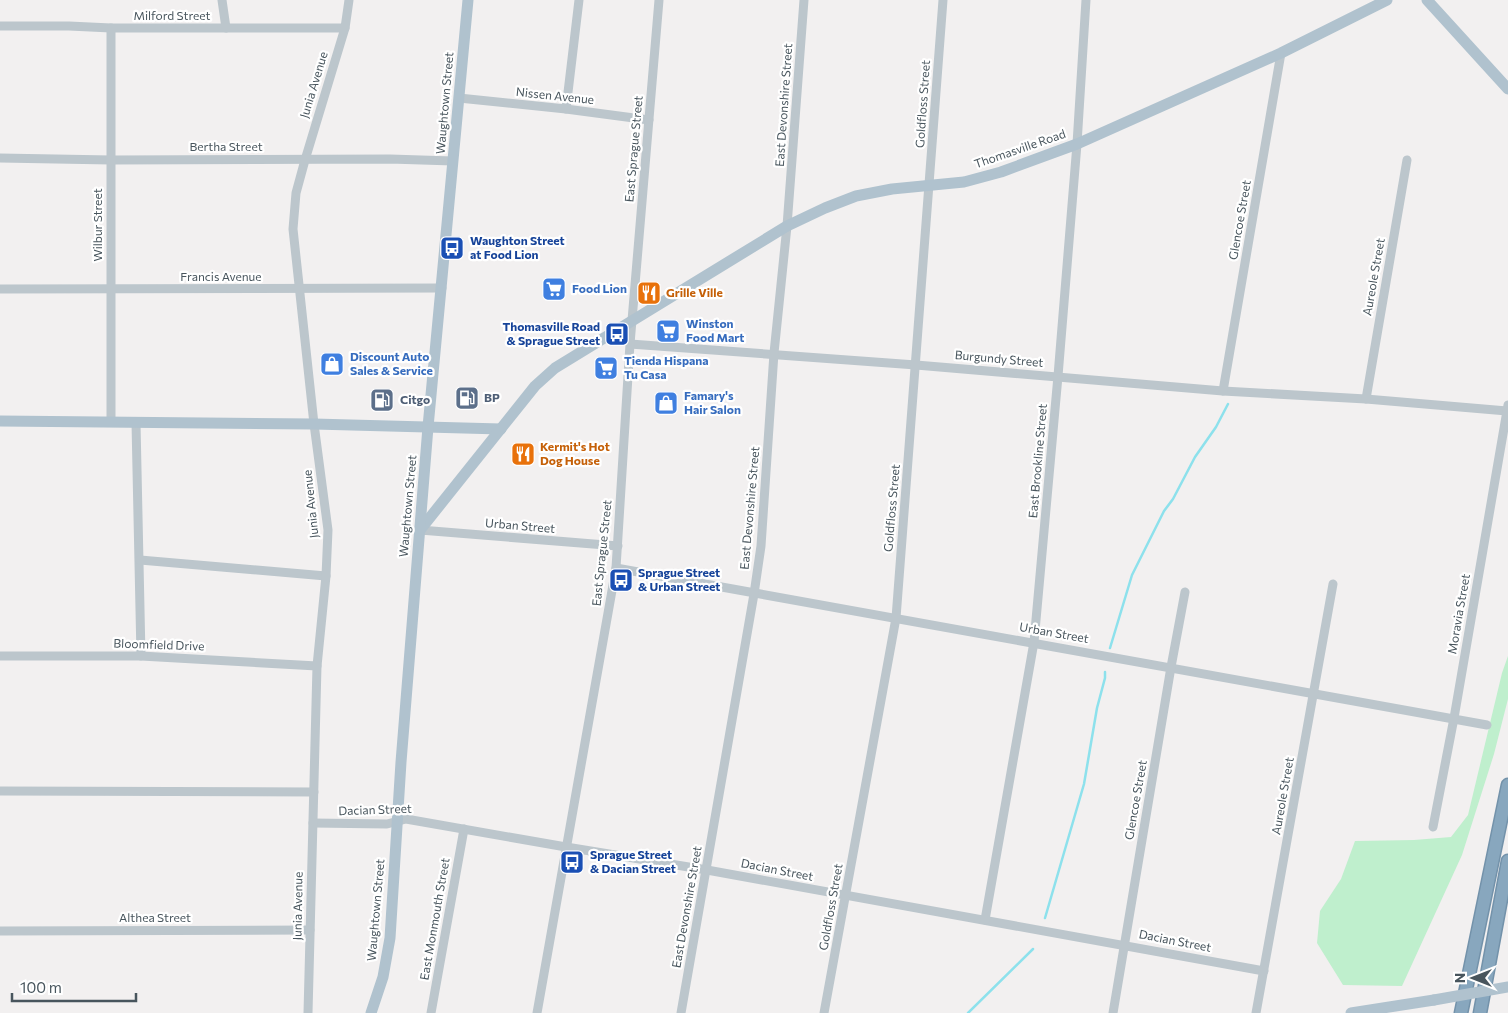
<svg xmlns="http://www.w3.org/2000/svg" width="1508" height="1013" viewBox="0 0 1508 1013" font-family="Commissioner,sans-serif">
<rect width="100%" height="100%" fill="#f2f0f0"/>
<path fill="#bfefcd" d="M 1508,656 L 1508,699 L 1494,754 L 1462,855 L 1402,986 L 1343,985 L 1317,943 L 1320,911 L 1341,879 L 1355,841 L 1414,840 L 1451,837 L 1468,815 L 1502,673 Z"/>
<g fill="none" stroke-linecap="round" stroke-linejoin="round">
<g stroke="#8de1ec" stroke-width="2.5">
<path d="M 1110,648 L 1132,575 L 1164,511 L 1173,499 L 1195,457 L 1216,427 L 1228,404"/>
<path d="M 1045,918 L 1084,784 L 1097,708 L 1105,678 L 1105,672"/>
<path d="M 968,1013 L 1033,949"/>
</g>
<g stroke="#7392aa" stroke-width="15">
<g id="highway">
<path d="M 1461,1013 L 1508,785"/>
<path d="M 1480,1013 L 1508,861"/>
</g>
</g>
<g stroke="#bcc6cc" stroke-width="9">
<path d="M 222,0 L 226,28"/>
<path d="M 0,26 L 69,26 L 111,28 L 345,28"/>
<path d="M 459,98 L 566,109 L 649,120"/>
<path d="M 566,109 L 579,0"/>
<path d="M 0,158 L 111,160 L 390,159 L 453,161"/>
<path d="M 0,289 L 442,288"/>
<path d="M 630,344 L 916,365 L 1223,391 L 1366,399 L 1507,411"/>
<path d="M 1223,391 L 1281,53"/>
<path d="M 1366,399 L 1407,160"/>
<path d="M 111,422 L 111,28"/>
<path d="M 136,423 L 141,656"/>
<path d="M 420,530 L 618,546"/>
<path d="M 140,560 L 326,576"/>
<path d="M 616,568 L 1487,725"/>
<path d="M 0,656 L 141,656 L 317,666"/>
<path d="M 0,791 L 314,792"/>
<path d="M 313,823 L 387,824 L 406,819 L 566,847 L 707,870 L 1264,971"/>
<path d="M 1433,827 L 1454,718 L 1508,405"/>
<path d="M 985,920 L 1034,642 L 1058,376 L 1077,144 L 1086,0"/>
<path d="M 0,931 L 310,930"/>
<path d="M 308,1013 L 317,666 L 326,576 L 328,530 L 314,424 L 293,229 L 296,193 L 305,160 L 345,28 L 349,0"/>
<path d="M 431,1013 L 464,829"/>
<path d="M 537,1013 L 616,568 L 630,344 L 659,0"/>
<path d="M 681,1013 L 754,594 L 761,546 L 774,353 L 787,226 L 804,0"/>
<path d="M 824,1013 L 896,618 L 943,0"/>
<path d="M 1113,1013 L 1171,667 L 1185,592"/>
<path d="M 1256,1013 L 1333,584"/>
</g>
<g stroke="#b0c2ce" stroke-width="11">
<path d="M 1427,0 L 1508,89"/>
<path d="M 0,421 L 314,424 L 501,429"/>
<path d="M 420,530 L 535,386 L 555,368 L 787,226 L 825,208 L 856,196 L 892,189 L 964,182 L 1001,172 L 1077,144 L 1281,53 L 1387,0"/>
<path d="M 371,1013 L 383,977 L 390,938 L 401,762 L 428,427 L 468,0"/>
<path d="M 1351,1013 L 1434,1000"/>
</g>
<use href="#highway" stroke="#88a7be" stroke-width="12"/>
<path stroke="#b0c2ce" stroke-width="11" d="M 1434,1000 L 1508,987"/>
</g>
<defs>
<g id="bus-square" transform="scale(1.25)"><rect x="-9" y="-9" width="18" height="18" rx="4" fill="#1a4fb4" stroke="#fff"/><path d="M-5-6H5V4H4V6H2V4H-2V6H-4V4H-5ZM-3.5-4V0h7V-4ZM-3.5 1.2v1.5H-2V1.2ZM2 1.2v1.5H3.5V1.2Z" fill="#fff"/></g>
<g id="supermarket-square" transform="scale(1.25)"><rect x="-9" y="-9" width="18" height="18" rx="4" fill="#3f7fe0" stroke="#fff"/><path d="M-6-5.5h2.5l.6 2H6L4.5 2H-2.5L-4.4-4H-6ZM-1.5 3.2a1.3 1.3 0 1 0 .1 0ZM3 3.2a1.3 1.3 0 1 0 .1 0Z" fill="#fff"/></g>
<g id="restaurant-square" transform="scale(1.25)"><rect x="-9" y="-9" width="18" height="18" rx="4" fill="#e8710a" stroke="#fff"/><path d="M-5-6h1v4h1v-4h1v4h1v-4h1v5L-1.5 .5V6h-2V.5L-5-1ZM5-6V6H3V1.5H1.5Q1.5-4 5-6Z" fill="#fff"/></g>
<g id="shop-square" transform="scale(1.25)"><rect x="-9" y="-9" width="18" height="18" rx="4" fill="#3f7fe0" stroke="#fff"/><path d="M-5-2.5h2.3a2.7 3.5 0 0 1 5.4 0H5L5.5 6h-11ZM-1.5-2.5h3a1.5 2.3 0 0 0-3 0Z" fill="#fff"/></g>
<g id="fuel-square" transform="scale(1.25)"><rect x="-9" y="-9" width="18" height="18" rx="4" fill="#5c6f8a" stroke="#fff"/><path d="M-5.5-6h7V0h2V4h1.3V-2.5L3-4.5l.8-.8L6-3V5H2.5V1h-1V6h-7ZM-4.2-4.7v3.2H.2V-4.7Z" fill="#fff"/></g>
</defs>
<g fill-rule="evenodd">
<use href="#bus-square" x="452" y="248"/>
<use href="#supermarket-square" x="554" y="289"/>
<use href="#restaurant-square" x="649" y="293"/>
<use href="#supermarket-square" x="668" y="331"/>
<use href="#bus-square" x="617" y="334"/>
<use href="#shop-square" x="332" y="364"/>
<use href="#supermarket-square" x="606" y="368"/>
<use href="#fuel-square" x="467" y="398"/>
<use href="#fuel-square" x="382" y="400"/>
<use href="#shop-square" x="666" y="403"/>
<use href="#restaurant-square" x="523" y="454"/>
<use href="#bus-square" x="621" y="580"/>
<use href="#bus-square" x="572" y="862"/>
</g>
<g text-anchor="middle" stroke-width="4.5" stroke-linejoin="round" paint-order="stroke">
<g font-size="12" fill="#48555d" stroke="#fff">
<text x="172" y="20">Milford Street</text>
<text transform="translate(314 85) rotate(-73)" y="4">Junia Avenue</text>
<text transform="translate(555 96) rotate(6)" y="4">Nissen Avenue</text>
<text transform="translate(445 103) rotate(-85)" y="4">Waughtown Street</text>
<text transform="translate(923 104) rotate(-86)" y="4">Goldfloss Street</text>
<text transform="translate(784 105) rotate(-86)" y="4">East Devonshire Street</text>
<text x="226" y="151">Bertha Street</text>
<text transform="translate(634 149) rotate(-85)" y="4">East Sprague Street</text>
<text transform="translate(1020 149) rotate(-19)" y="4">Thomasville Road</text>
<text transform="translate(1240 220) rotate(-80)" y="4">Glencoe Street</text>
<text transform="translate(98 225) rotate(-90)" y="4">Wilbur Street</text>
<text x="221" y="281">Francis Avenue</text>
<text transform="translate(1374 277) rotate(-80)" y="4">Aureole Street</text>
<text transform="translate(999 359) rotate(5)" y="4">Burgundy Street</text>
<text transform="translate(1038 461) rotate(-85)" y="4">East Brookline Street</text>
<text transform="translate(311 504) rotate(-96)" y="4">Junia Avenue</text>
<text transform="translate(408 506) rotate(-85)" y="4">Waughtown Street</text>
<text transform="translate(750 508) rotate(-85)" y="4">East Devonshire Street</text>
<text transform="translate(892 508) rotate(-85)" y="4">Goldfloss Street</text>
<text transform="translate(520 526) rotate(5)" y="4">Urban Street</text>
<text transform="translate(602 553) rotate(-84)" y="4">East Sprague Street</text>
<text transform="translate(1459 614) rotate(-80)" y="4">Moravia Street</text>
<text transform="translate(1054 633) rotate(10)" y="4">Urban Street</text>
<text transform="translate(159 645) rotate(2)" y="4">Bloomfield Drive</text>
<text transform="translate(1283 796) rotate(-80)" y="4">Aureole Street</text>
<text transform="translate(1136 800) rotate(-80)" y="4">Glencoe Street</text>
<text transform="translate(375 810) rotate(-2)" y="4">Dacian Street</text>
<text transform="translate(777 870) rotate(11)" y="4">Dacian Street</text>
<text transform="translate(298 906) rotate(-89)" y="4">Junia Avenue</text>
<text transform="translate(687 907) rotate(-80)" y="4">East Devonshire Street</text>
<text transform="translate(831 907) rotate(-80)" y="4">Goldfloss Street</text>
<text transform="translate(376 910) rotate(-85)" y="4">Waughtown Street</text>
<text x="155" y="922">Althea Street</text>
<text transform="translate(435 919) rotate(-80)" y="4">East Monmouth Street</text>
<text transform="translate(1175 941) rotate(11)" y="4">Dacian Street</text>
</g>
<g font-size="12" font-weight="bold" fill="#164399" stroke="#fff" text-anchor="start">
<text x="470" y="245">Waughton Street<tspan x="470" dy="14">at Food Lion</tspan></text>
<text x="600" y="331" text-anchor="end">Thomasville Road<tspan x="600" dy="14">&amp; Sprague Street</tspan></text>
<text x="638" y="577">Sprague Street<tspan x="638" dy="14">&amp; Urban Street</tspan></text>
<text x="590" y="859">Sprague Street<tspan x="590" dy="14">&amp; Dacian Street</tspan></text>
</g>
<g font-size="12" font-weight="bold" fill="#366cbe" stroke="#fff" text-anchor="start">
<text x="572" y="293">Food Lion</text>
<text x="686" y="328">Winston<tspan x="686" dy="14">Food Mart</tspan></text>
<text x="350" y="361">Discount Auto<tspan x="350" dy="14">Sales &amp; Service</tspan></text>
<text x="624" y="365">Tienda Hispana<tspan x="624" dy="14">Tu Casa</tspan></text>
<text x="684" y="400">Famary's<tspan x="684" dy="14">Hair Salon</tspan></text>
</g>
<g font-size="12" font-weight="bold" fill="#c56008" stroke="#fff" text-anchor="start">
<text x="666" y="297">Grille Ville</text>
<text x="540" y="451">Kermit's Hot<tspan x="540" dy="14">Dog House</tspan></text>
</g>
<g font-size="12" font-weight="bold" fill="#4e5e75" stroke="#fff" text-anchor="start">
<text x="484" y="402">BP</text>
<text x="400" y="404">Citgo</text>
</g>
</g>
<g transform="translate(1473 978) rotate(270)" stroke="#ffffff" stroke-width="4" paint-order="stroke">
<path d="M0-4L9 19L0 12L-9 19Z" fill="#48555d"/>
<text y="-8" font-size="14" font-weight="bold" text-anchor="middle" fill="#48555d">N</text>
</g>
<path d="M12 993v8h124v-8" fill="none" stroke="#48555d" stroke-width="2.5"/>
<text x="20" y="993" font-size="15" fill="#48555d" stroke="#ffffff" stroke-width="4" paint-order="stroke">100 m</text>
</svg>
